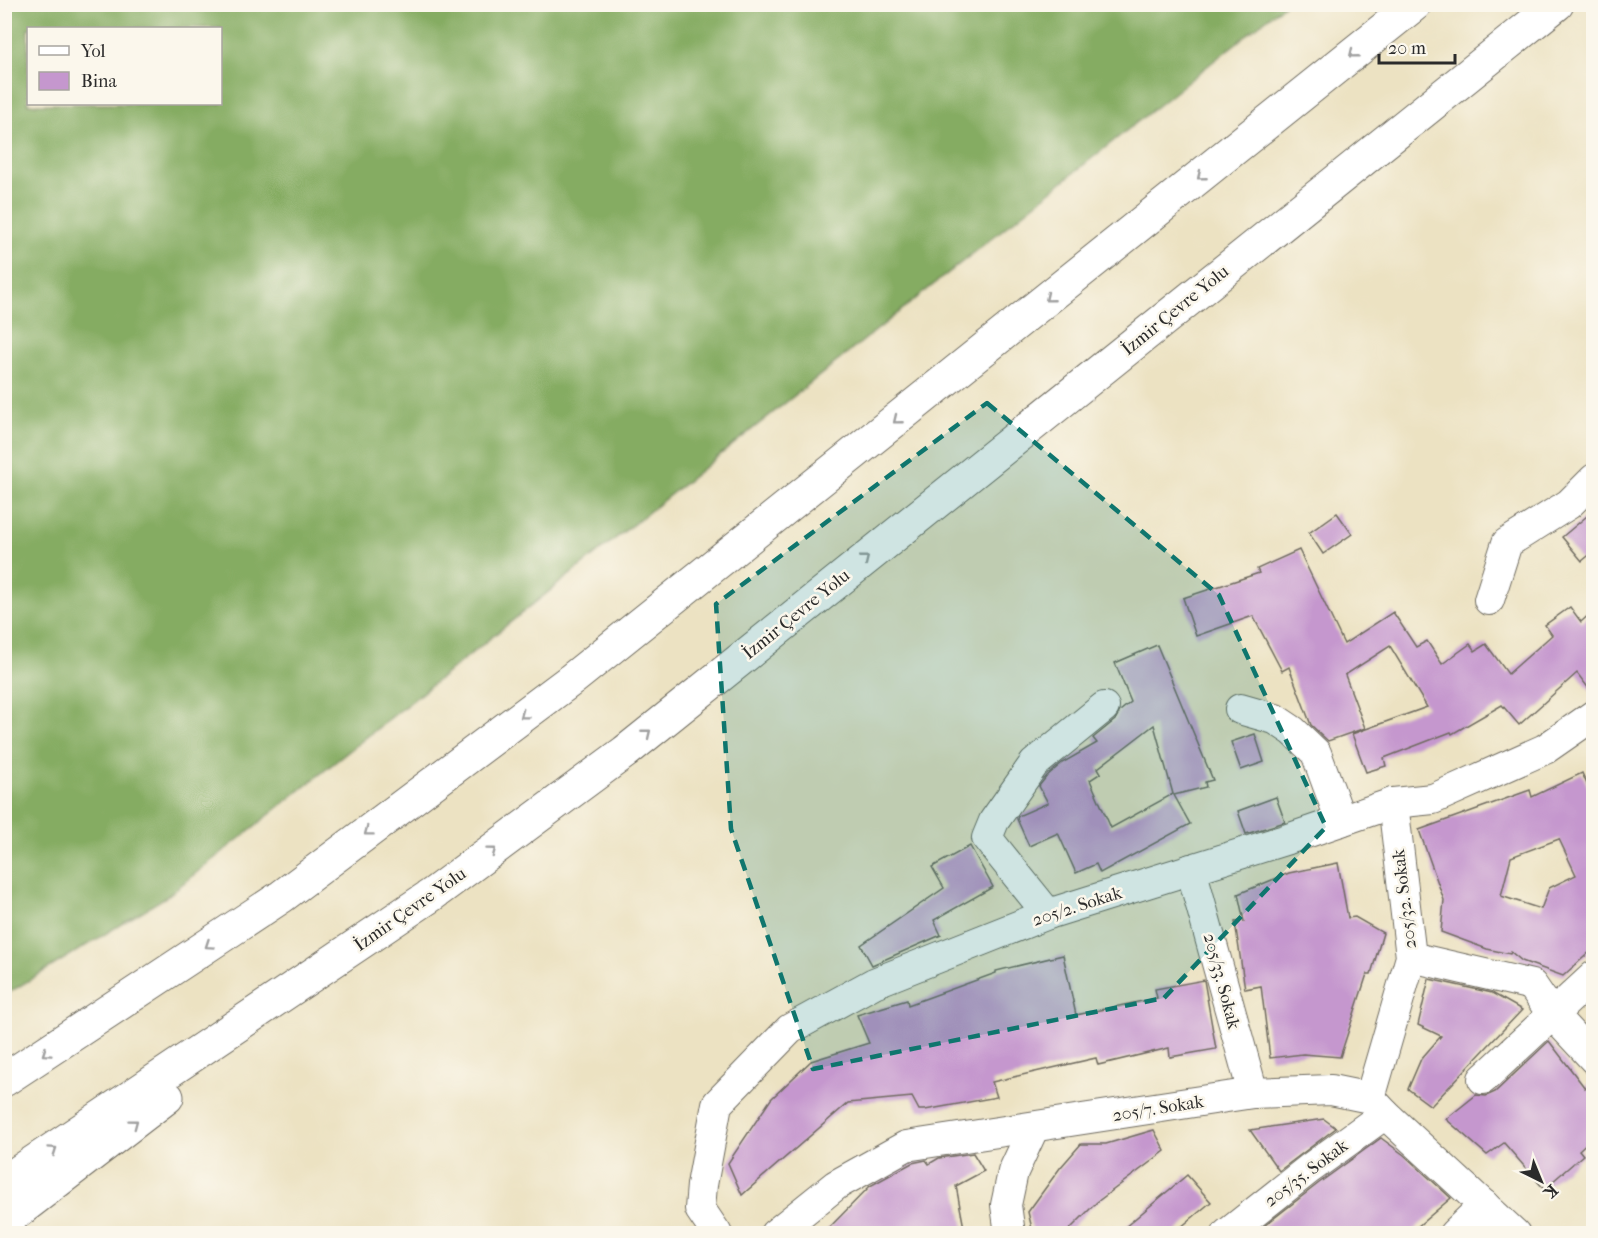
<svg xmlns="http://www.w3.org/2000/svg" width="1598" height="1238" viewBox="0 0 1598 1238" font-family="'IM FELL French Canon',serif">
<rect width="100%" height="100%" fill="#fbf7ec"/>
<filter id="ink" filterUnits="userSpaceOnUse"><feTurbulence type="fractalNoise" baseFrequency=".0167" numOctaves="2"/><feDisplacementMap in="SourceGraphic" scale="12" xChannelSelector="R" yChannelSelector="G"/><feConvolveMatrix kernelMatrix="1 2 1 2 8 2 1 2 1" color-interpolation-filters="sRGB"/></filter>
<filter id="wash" filterUnits="userSpaceOnUse"><feTurbulence type="fractalNoise" baseFrequency=".008" numOctaves="4" result="noise"/><feDisplacementMap in="SourceGraphic" scale="24" xChannelSelector="R" yChannelSelector="G"/><feGaussianBlur stdDeviation="1.35" result="paint"/><feColorMatrix in="noise" values="0 0 0 0 0 0 0 0 0 0 0 0 0 0 0 0 0 1.4 0 .05"/><feComposite in="paint" operator="in"/></filter>
<g filter="url(#wash)">
<rect width="100%" height="100%" fill="#ece2c2"/>
<path fill="#85ac62" stroke="#586c46" stroke-width="1.5" fill-rule="evenodd" d="M 5,4 L 1284,4 L 1284,5 L 166,897 L 5,995 ZM 28,28 L 220,28 L 220,104 L 28,104 Z"/>
<g id="blocks">
<g fill="#c597ce" fill-rule="evenodd">
<path d="M 1593,511 L 1593,552 L 1582,561 L 1562,537 Z"/>
<path d="M 1337,513 L 1352,534 L 1323,554 L 1309,533 Z"/>
<path d="M 1299,550 L 1344,644 L 1393,612 L 1416,647 L 1427,641 L 1442,664 L 1470,644 L 1475,651 L 1486,644 L 1508,674 L 1552,635 L 1545,625 L 1570,607 L 1581,622 L 1593,611 L 1593,694 L 1577,673 L 1519,725 L 1502,705 L 1452,734 L 1451,732 L 1384,758 L 1386,766 L 1366,772 L 1352,734 L 1427,707 L 1390,646 L 1345,675 L 1365,728 L 1328,741 L 1311,725 L 1289,667 L 1282,671 L 1253,616 L 1196,636 L 1183,598 L 1259,573 L 1257,569 Z"/>
<path d="M 1157,645 L 1213,780 L 1205,782 L 1206,787 L 1174,795 L 1190,824 L 1100,873 L 1096,864 L 1076,873 L 1058,833 L 1029,846 L 1017,819 L 1018,816 L 1048,803 L 1039,786 L 1047,776 L 1062,763 L 1097,743 L 1093,738 L 1115,720 L 1120,711 L 1131,702 L 1115,663 ZM 1154,725 L 1173,794 L 1111,828 L 1090,780 L 1101,773 L 1098,768 Z"/>
<path d="M 1255,734 L 1264,762 L 1241,770 L 1231,742 Z"/>
<path d="M 1582,773 L 1593,798 L 1593,949 L 1563,976 L 1522,961 L 1511,952 L 1510,954 L 1487,949 L 1441,932 L 1444,900 L 1419,830 L 1530,790 L 1532,797 ZM 1559,839 L 1576,875 L 1549,888 L 1541,909 L 1501,896 L 1511,857 Z"/>
<path d="M 1276,797 L 1285,822 L 1246,834 L 1238,811 Z"/>
<path d="M 970,846 L 993,887 L 934,920 L 941,935 L 872,965 L 861,945 L 944,888 L 932,867 Z"/>
<path d="M 1338,863 L 1348,918 L 1355,917 L 1383,933 L 1371,974 L 1367,974 L 1340,1057 L 1303,1054 L 1270,1058 L 1261,986 L 1245,989 L 1235,922 L 1244,921 L 1238,894 L 1289,873 Z"/>
<path d="M 1063,955 L 1076,1015 L 1157,998 L 1155,989 L 1204,980 L 1216,1049 L 1170,1057 L 1169,1048 L 1098,1065 L 1096,1058 L 992,1082 L 997,1097 L 925,1110 L 919,1110 L 912,1097 L 848,1103 L 742,1195 L 728,1163 L 771,1099 L 811,1061 L 869,1043 L 857,1015 L 907,1000 L 908,1005 L 996,973 L 996,971 Z"/>
<path d="M 1429,979 L 1492,993 L 1522,1010 L 1431,1106 L 1408,1089 L 1421,1059 L 1441,1036 L 1418,1025 Z"/>
<path d="M 1549,1041 L 1585,1088 L 1593,1080 L 1593,1137 L 1579,1150 L 1583,1155 L 1544,1189 L 1504,1143 L 1487,1155 L 1446,1119 L 1476,1095 L 1486,1096 L 1495,1092 Z"/>
<path d="M 1324,1119 L 1336,1128 L 1279,1171 L 1250,1130 Z"/>
<path d="M 1154,1130 L 1165,1151 L 1097,1202 L 1066,1233 L 1033,1233 L 1028,1212 L 1060,1168 L 1081,1144 L 1106,1144 Z"/>
<path d="M 1381,1138 L 1404,1155 L 1451,1198 L 1410,1233 L 1255,1233 L 1319,1183 Z"/>
<path d="M 973,1153 L 984,1171 L 956,1186 L 965,1233 L 824,1233 L 870,1186 L 912,1163 L 926,1160 L 929,1164 L 939,1158 Z"/>
<path d="M 1187,1175 L 1211,1202 L 1174,1233 L 1118,1233 Z"/>
</g>
</g>
</g>
<g filter="url(#ink)">
<use href="#blocks" fill-opacity="0" stroke="#6f6b60" stroke-width="1.5"/>
<g fill="none" stroke-linecap="round" stroke-linejoin="round">
<g stroke="#6f6b60" stroke-width="32">
<g id="street">
<path d="M 1489,600 L 1507,543 L 1569,504 L 1594,479"/>
<path d="M 1240,709 L 1275,719 L 1293,731 L 1316,753 L 1341,821"/>
<path d="M 1191,869 L 1253,1093"/>
<path d="M 1048,914 L 987,838 L 994,821 L 1034,764 L 1104,707"/>
<path d="M 1411,957 L 1532,985 L 1552,1014 L 1594,1059"/>
<path d="M 1483,1079 L 1594,976"/>
<path d="M 1370,1098 L 1411,957 L 1393,803"/>
<path d="M 717,1234 L 700,1209 L 702,1185 L 717,1104 L 790,1029 L 874,983 L 1048,914 L 1288,839 L 1393,803 L 1433,799 L 1545,749 L 1594,715"/>
<path d="M 775,1234 L 836,1185 L 906,1146 L 1253,1093 L 1331,1090 L 1370,1098 L 1385,1114 L 1515,1234"/>
<path d="M 1010,1234 L 1006,1205 L 1013,1172 L 1034,1127"/>
<path d="M 1227,1234 L 1309,1169 L 1385,1114"/>
<path d="M 1454,1234 L 1484,1205"/>
</g>
</g>
<g stroke="#6f6b60" stroke-width="35">
<g id="highway">
<path d="M 4,1080 L 281,897 L 571,680 L 1415,4"/>
<path d="M 4,1182 L 433,894 L 625,752 L 1557,4"/>
<path d="M 4,1222 L 167,1097"/>
</g>
</g>
<use href="#street" stroke="#fff" stroke-width="30"/>
<use href="#highway" stroke="#fff" stroke-width="33"/>
</g>
<defs><path id="oneway-chevron" d="M-2-3.5L2.5 0L-2 3.5" fill="none" stroke-width="1.6" stroke-linecap="round" stroke-linejoin="round" transform="scale(1.5)"/></defs>
<g stroke="#a0a0a0">
<use href="#oneway-chevron" transform="translate(1353 54) rotate(141)"/>
<use href="#oneway-chevron" transform="translate(1201 176) rotate(141)"/>
<use href="#oneway-chevron" transform="translate(1049 298) rotate(141)"/>
<use href="#oneway-chevron" transform="translate(897 420) rotate(141)"/>
<use href="#oneway-chevron" transform="translate(865 559) rotate(-39)"/>
<use href="#oneway-chevron" transform="translate(524 715) rotate(143)"/>
<use href="#oneway-chevron" transform="translate(647 733) rotate(-39)"/>
<use href="#oneway-chevron" transform="translate(368 832) rotate(143)"/>
<use href="#oneway-chevron" transform="translate(492 851) rotate(-37)"/>
<use href="#oneway-chevron" transform="translate(209 945) rotate(146)"/>
<use href="#oneway-chevron" transform="translate(46 1053) rotate(146)"/>
<use href="#oneway-chevron" transform="translate(134 1123) rotate(-37)"/>
<use href="#oneway-chevron" transform="translate(53 1150) rotate(-34)"/>
</g>
</g>
<path fill="#0f766e" fill-opacity="0.2" stroke="#0f766e" stroke-width="4.5" stroke-dasharray="12 8" stroke-linejoin="round" d="M 987,403 L 1219,595 L 1326,827 L 1164,998 L 813,1069 L 731,829 L 716,604 Z"/>
<g text-anchor="middle" stroke-width="5" stroke-linejoin="round" paint-order="stroke">
<g font-size="18" fill="#2b2b2b" stroke="#fbf7ec">
<text transform="translate(1175 310) rotate(-39)" y="6">İzmir Çevre Yolu</text>
<text transform="translate(796 614) rotate(-39)" y="6">İzmir Çevre Yolu</text>
<text transform="translate(1404 899) rotate(-97)" y="6">205/32. Sokak</text>
<text transform="translate(1077 906) rotate(-18)" y="6">205/2. Sokak</text>
<text transform="translate(410 909) rotate(-35)" y="6">İzmir Çevre Yolu</text>
<text transform="translate(1222 981) rotate(75)" y="6">205/33. Sokak</text>
<text transform="translate(1158 1108) rotate(-9)" y="6">205/7. Sokak</text>
<text transform="translate(1306 1173) rotate(-37)" y="6">205/35. Sokak</text>
</g>
</g>
<rect width="1598" height="1238" fill="none" stroke="#fbf7ec" stroke-width="24"/>
<rect x="27" y="27" width="195" height="78" fill="#fbf7ec" stroke="#a8a59f" stroke-width="1.5"/>
<rect x="39" y="46" width="30" height="9" fill="#ffffff" stroke="#a8a59f" stroke-width="1.5"/>
<text x="81" y="57" font-size="18" fill="#2b2b2b">Yol</text>
<rect x="39" y="72" width="30" height="18" fill="#c597ce" stroke="#a8a59f" stroke-width="1.5"/>
<text x="81" y="87" font-size="18" fill="#2b2b2b">Bina</text>
<g transform="translate(1541 1181) rotate(137)" stroke="#fbf7ec" stroke-width="4.5" paint-order="stroke">
<path d="M0-4.5L10 22L0 15L-10 22Z" fill="#2b2b2b"/>
<text y="-9" font-size="16" font-weight="bold" text-anchor="middle" fill="#2b2b2b">K</text>
</g>
<path d="M1379 54v9h76v-9" fill="none" stroke="#2b2b2b" stroke-width="3"/>
<text x="1388" y="54" font-size="18" fill="#2b2b2b" stroke="#fbf7ec" stroke-width="4.5" paint-order="stroke">20 m</text>
</svg>
